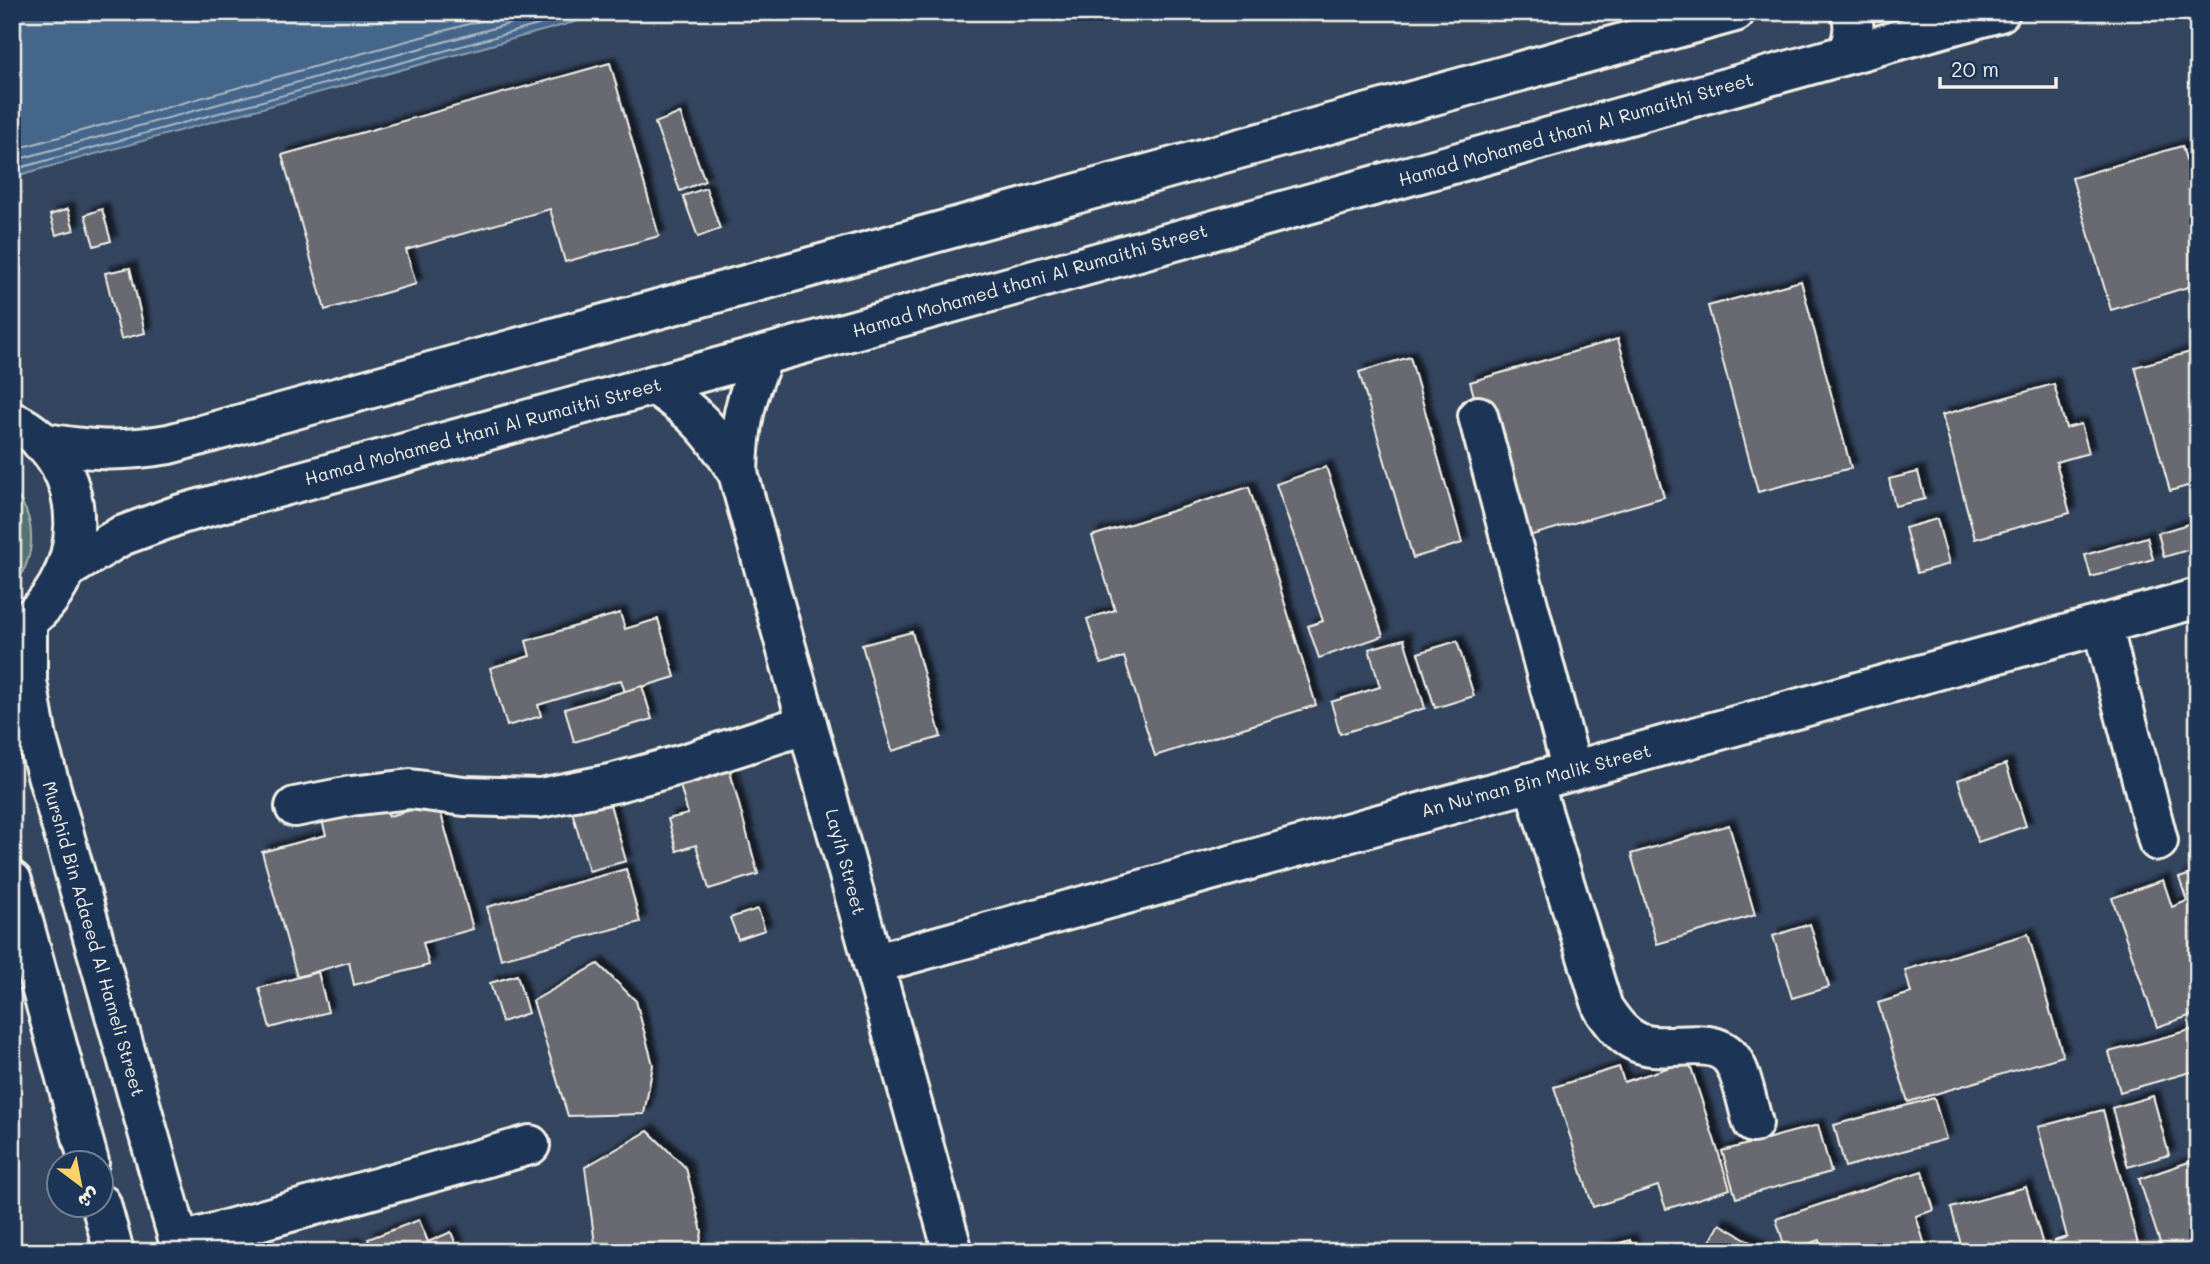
<svg xmlns="http://www.w3.org/2000/svg" width="2210" height="1264" viewBox="0 0 2210 1264" font-family="Mali,'Playpen Sans Arabic',sans-serif">
<defs>
<filter id="shadow"><feDropShadow dx="6" dy="-6" stdDeviation="2" flood-color="#0009"/></filter>
</defs>
<rect width="100%" height="100%" fill="#34455f"/>
<filter id="ink" filterUnits="userSpaceOnUse"><feTurbulence type="fractalNoise" baseFrequency=".0143" numOctaves="2"/><feDisplacementMap in="SourceGraphic" scale="14" xChannelSelector="R" yChannelSelector="G"/><feConvolveMatrix kernelMatrix="1 2 1 2 8 2 1 2 1" color-interpolation-filters="sRGB"/></filter>
<g filter="url(#ink)">
<path fill="#577371" stroke="#a6b2ac" stroke-width="2" d="M 12,489 C 39,519 36,559 12,589 Z"/>
<path fill="#45668b" stroke="#8b9eb0" stroke-width="2" d="M 12,12 L 611,12 L 12,177 Z"/>
<g fill="none" stroke-linecap="round" stroke-linejoin="round">
<g stroke="#aeb9c3" stroke-width="2">
<path d="M 12,150 L 512,12"/>
<path d="M 12,161 L 552,12"/>
<path d="M 12,170 L 585,12"/>
</g>
</g>
<g fill="#686971" stroke="#f4f1e8" stroke-width="2" filter="url(#shadow)">
<path d="M 610,63 L 659,236 L 565,262 L 550,209 L 406,250 L 416,284 L 325,310 L 282,155 Z"/>
<path d="M 680,113 L 705,181 L 680,191 L 655,123 Z"/>
<path d="M 2182,146 L 2198,201 L 2198,284 L 2111,310 L 2072,178 Z"/>
<path d="M 706,188 L 720,229 L 698,237 L 683,196 Z"/>
<path d="M 68,209 L 74,230 L 56,235 L 50,215 Z"/>
<path d="M 102,209 L 111,241 L 94,246 L 85,215 Z"/>
<path d="M 130,268 L 145,333 L 121,339 L 105,273 Z"/>
<path d="M 1801,281 L 1851,468 L 1758,492 L 1708,306 Z"/>
<path d="M 1618,339 L 1664,497 L 1515,540 L 1470,382 Z"/>
<path d="M 2198,350 L 2198,483 L 2170,491 L 2135,367 Z"/>
<path d="M 1410,357 L 1462,543 L 1413,558 L 1359,372 Z"/>
<path d="M 2054,384 L 2066,428 L 2081,424 L 2089,453 L 2056,462 L 2070,513 L 1975,539 L 1942,415 Z"/>
<path d="M 1326,467 L 1383,636 L 1319,658 L 1308,626 L 1323,621 L 1276,484 Z"/>
<path d="M 1918,472 L 1925,499 L 1895,506 L 1889,479 Z"/>
<path d="M 1249,487 L 1316,705 L 1155,756 L 1124,657 L 1101,664 L 1087,619 L 1115,610 L 1092,536 Z"/>
<path d="M 1937,519 L 1949,564 L 1917,573 L 1905,528 Z"/>
<path d="M 2198,521 L 2198,547 L 2164,557 L 2158,533 Z"/>
<path d="M 2147,537 L 2153,559 L 2091,577 L 2085,555 Z"/>
<path d="M 620,613 L 625,629 L 658,619 L 675,677 L 625,692 L 621,680 L 538,705 L 541,716 L 507,726 L 490,668 L 530,656 L 526,641 Z"/>
<path d="M 912,632 L 941,737 L 892,751 L 862,645 Z"/>
<path d="M 1404,639 L 1425,708 L 1340,734 L 1331,702 L 1380,687 L 1369,649 Z"/>
<path d="M 1457,641 L 1474,696 L 1435,708 L 1418,653 Z"/>
<path d="M 642,686 L 652,719 L 574,742 L 565,709 Z"/>
<path d="M 726,757 L 758,874 L 709,889 L 696,845 L 677,851 L 668,819 L 688,814 L 676,771 Z"/>
<path d="M 2006,764 L 2026,826 L 1978,842 L 1958,780 Z"/>
<path d="M 606,790 L 626,861 L 589,871 L 569,801 Z"/>
<path d="M 382,793 L 389,816 L 438,803 L 473,929 L 423,943 L 429,965 L 354,985 L 349,962 L 297,977 L 262,852 L 326,835 L 319,810 Z"/>
<path d="M 1729,825 L 1755,915 L 1657,944 L 1631,854 Z"/>
<path d="M 626,869 L 640,922 L 501,959 L 487,907 Z"/>
<path d="M 2198,872 L 2198,1013 L 2157,1027 L 2112,898 L 2163,880 L 2172,907 L 2187,901 L 2179,878 Z"/>
<path d="M 758,909 L 765,930 L 738,939 L 730,918 Z"/>
<path d="M 1810,924 L 1829,987 L 1792,998 L 1773,936 Z"/>
<path d="M 2028,934 L 2063,1056 L 1908,1102 L 1878,1003 L 1911,993 L 1905,970 Z"/>
<path d="M 598,964 L 636,1001 L 653,1065 L 644,1114 L 568,1116 L 533,1001 Z"/>
<path d="M 318,972 L 328,1012 L 270,1028 L 259,988 Z"/>
<path d="M 517,975 L 528,1013 L 502,1022 L 490,983 Z"/>
<path d="M 2198,1028 L 2198,1070 L 2120,1092 L 2109,1052 Z"/>
<path d="M 1689,1061 L 1730,1189 L 1666,1209 L 1658,1186 L 1593,1207 L 1554,1087 L 1619,1067 L 1624,1082 Z"/>
<path d="M 2153,1096 L 2169,1155 L 2128,1167 L 2112,1108 Z"/>
<path d="M 1934,1098 L 1946,1139 L 1845,1167 L 1834,1125 Z"/>
<path d="M 2103,1110 L 2140,1252 L 2056,1252 L 2054,1241 L 2067,1237 L 2038,1127 Z"/>
<path d="M 1818,1125 L 1831,1172 L 1736,1198 L 1722,1151 Z"/>
<path d="M 648,1131 L 686,1168 L 702,1232 L 698,1252 L 596,1252 L 585,1167 Z"/>
<path d="M 2198,1159 L 2198,1252 L 2163,1252 L 2139,1179 Z"/>
<path d="M 1922,1171 L 1934,1210 L 1916,1216 L 1927,1252 L 1824,1252 L 1820,1240 L 1786,1251 L 1776,1219 Z"/>
<path d="M 2026,1187 L 2045,1252 L 1963,1252 L 1951,1208 Z"/>
<path d="M 419,1220 L 428,1242 L 451,1232 L 459,1252 L 373,1252 L 368,1239 Z"/>
<path d="M 1720,1224 L 1768,1252 L 1704,1252 Z"/>
<path d="M 1630,1240 L 1634,1252 L 1590,1252 Z"/>
<path d="M 355,1244 L 358,1252 L 328,1252 Z"/>
</g>
<g fill="none" stroke-linecap="round" stroke-linejoin="round">
<g stroke="#f4f1e8" stroke-width="44">
<g id="minor">
<path d="M 1846,54 C 1853,41 1856,27 1851,12"/>
<path d="M 764,355 C 745,397 739,426 738,473 L 953,1252"/>
<path d="M 654,385 C 695,412 712,431 738,473"/>
<path d="M 1478,416 L 1572,771"/>
<path d="M 12,421 C 97,460 93,588 12,630"/>
<path d="M 41,442 C 88,451 122,452 169,444 L 1735,12"/>
<path d="M 67,569 L 121,536 L 181,514 L 764,355 L 2000,12"/>
<path d="M 27,622 L 27,681 L 37,739 L 182,1252"/>
<path d="M 2102,625 L 2158,841"/>
<path d="M 1533,782 L 1603,1008 C 1612,1021 1621,1035 1637,1042 C 1663,1055 1709,1033 1730,1057 C 1742,1070 1747,1105 1753,1123"/>
<path d="M 295,807 L 351,796 L 410,789 L 464,796 L 540,798 L 614,783 L 687,763 L 807,724"/>
<path d="M 12,881 L 89,1162"/>
<path d="M 873,964 L 2198,598"/>
<path d="M 101,1204 L 114,1252"/>
<path d="M 179,1243 L 530,1145"/>
</g>
</g>
<use href="#minor" stroke="#1d3557" stroke-width="38"/>
</g>
</g>
<g text-anchor="middle" stroke-width="5" stroke-linejoin="round" paint-order="stroke">
<g font-size="18" fill="#f4f1e8" stroke="#1d3557">
<text transform="translate(1576 130) rotate(-16)" y="6">Hamad Mohamed thani Al Rumaithi Street</text>
<text transform="translate(1030 281) rotate(-16)" y="6">Hamad Mohamed thani Al Rumaithi Street</text>
<text transform="translate(483 432) rotate(-15)" y="6">Hamad Mohamed thani Al Rumaithi Street</text>
<text transform="translate(1536 781) rotate(-15)" y="6">An Nu'man Bin Malik Street</text>
<text transform="translate(845 862) rotate(75)" y="6">Layih Street</text>
<text transform="translate(93 939) rotate(74)" y="6">Murshid Bin Adaeed Al Hameli Street</text>
</g>
</g>
<rect width="2210" height="1264" fill="none" stroke="#1d3557" stroke-width="42"/>
<rect x="21" y="21" width="2168" height="1222" fill="none" stroke="#f4f1e8" stroke-width="2.5" filter="url(#ink)"/>
<g transform="translate(80 1184) rotate(148)"><circle r="33" fill="#1d3557" stroke="#738091" stroke-width="2"/>
<path d="M0-5L12 26L0 18L-12 26Z" fill="#ffd166"/>
<text y="-10" font-size="19" font-weight="bold" text-anchor="middle" fill="#f4f1e8">ش</text>
</g>
<path d="M1940 77v10h116v-10" fill="none" stroke="#f4f1e8" stroke-width="3.5"/>
<text x="1951" y="77" font-size="21" fill="#f4f1e8" stroke="#1d3557" stroke-width="5" paint-order="stroke">20 m</text>
</svg>
